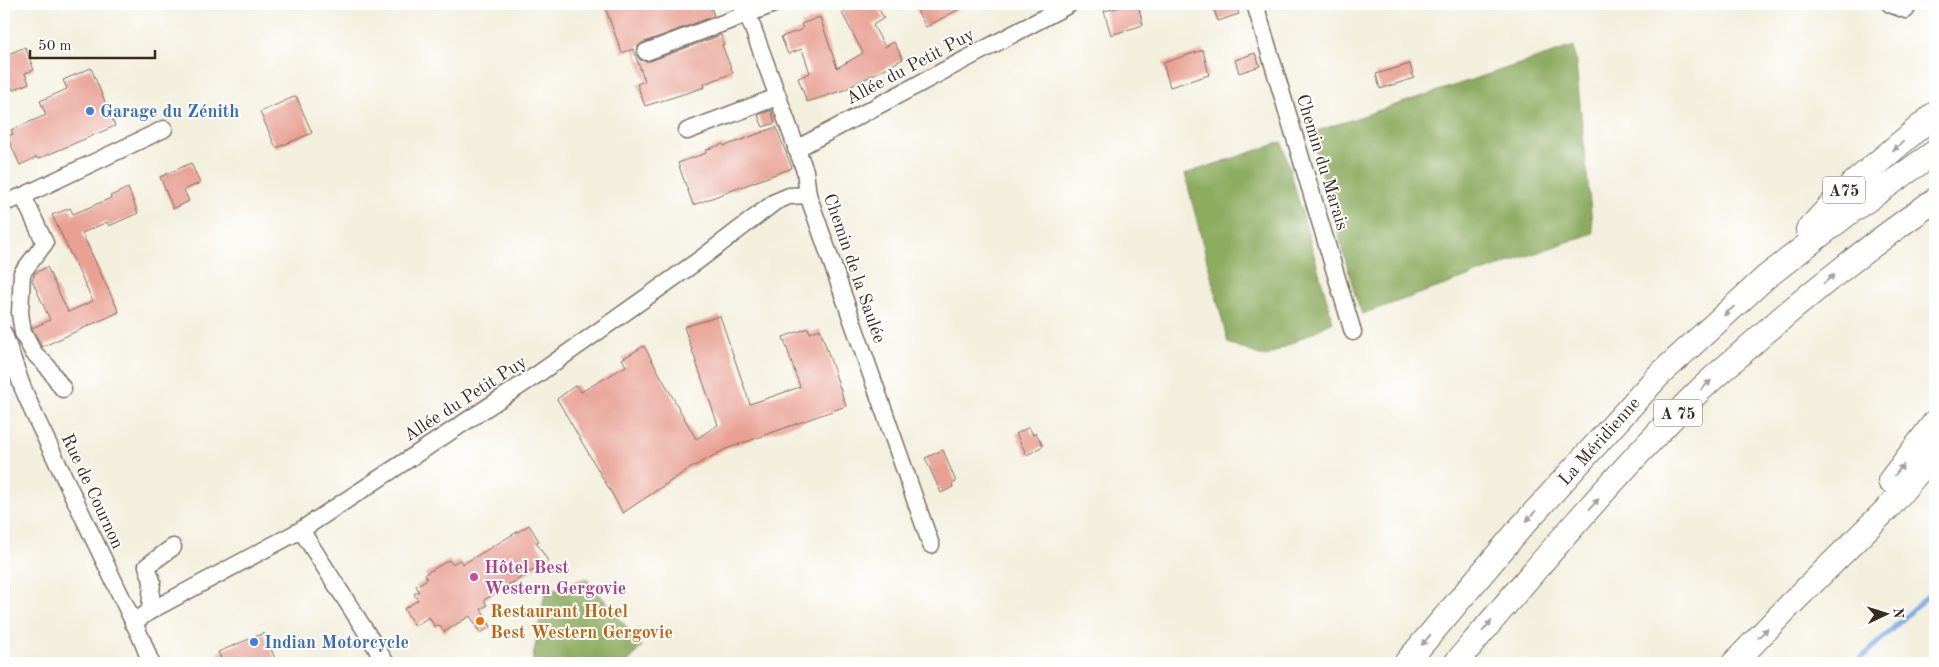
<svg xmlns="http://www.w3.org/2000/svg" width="1939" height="667" viewBox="0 0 1939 667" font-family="'Old Standard TT',serif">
<rect width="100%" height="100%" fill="#fff"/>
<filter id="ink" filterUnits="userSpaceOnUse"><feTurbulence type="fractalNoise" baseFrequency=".02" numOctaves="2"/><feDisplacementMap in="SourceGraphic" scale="10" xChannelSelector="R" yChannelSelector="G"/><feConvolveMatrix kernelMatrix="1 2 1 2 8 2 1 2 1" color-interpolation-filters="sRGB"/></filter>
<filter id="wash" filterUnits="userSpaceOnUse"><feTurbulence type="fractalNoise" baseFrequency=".0096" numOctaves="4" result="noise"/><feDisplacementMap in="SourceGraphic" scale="20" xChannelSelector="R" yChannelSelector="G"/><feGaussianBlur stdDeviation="1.12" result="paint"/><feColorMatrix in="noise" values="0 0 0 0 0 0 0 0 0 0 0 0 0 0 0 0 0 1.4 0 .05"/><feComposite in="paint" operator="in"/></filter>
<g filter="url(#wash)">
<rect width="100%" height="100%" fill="#f3efdd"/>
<g fill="#8dac60" stroke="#646b3f">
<path d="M 1574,46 L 1593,233 L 1362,314 L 1356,298 L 1311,133 Z"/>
<path d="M 1282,142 L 1333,322 L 1265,357 L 1228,343 L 1185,174 Z"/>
<path d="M 586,578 L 642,646 L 627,663 L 532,663 L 545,593 Z"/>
</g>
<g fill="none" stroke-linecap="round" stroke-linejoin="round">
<path stroke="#74a7e0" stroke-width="5" d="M 1856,663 L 1935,589"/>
</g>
<g id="blocks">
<g fill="#e8a093">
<path d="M 622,4 L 710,4 L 714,16 L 642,43 L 638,46 L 637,55 L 640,60 L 650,61 L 721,35 L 724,44 L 722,45 L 733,73 L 704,84 L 705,87 L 690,92 L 645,106 L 637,84 L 645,81 L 633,49 L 622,53 L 606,10 Z"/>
<path d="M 859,4 L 876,4 L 884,18 L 873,25 L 885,47 L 894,42 L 903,59 L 844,90 L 807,102 L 798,78 L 810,73 L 802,49 L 788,54 L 781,37 L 803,29 L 801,24 L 820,17 L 837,68 L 863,53 L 842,13 L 847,10 L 848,8 Z"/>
<path d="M 913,4 L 969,4 L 926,27 Z"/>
<path d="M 1134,4 L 1138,4 L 1143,25 L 1111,35 L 1104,11 Z"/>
<path d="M 1212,4 L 1235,4 L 1239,14 L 1218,21 Z"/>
<path d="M 25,47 L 34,70 L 25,73 L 29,83 L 13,90 L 8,79 L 4,81 L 4,56 Z"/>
<path d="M 1203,50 L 1209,75 L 1170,87 L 1163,63 Z"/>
<path d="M 1255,53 L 1260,66 L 1239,73 L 1235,60 Z"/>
<path d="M 1410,64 L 1414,78 L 1380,89 L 1376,74 Z"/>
<path d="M 91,68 L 115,126 L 38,159 L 37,157 L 20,165 L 7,136 L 13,134 L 11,130 L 46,115 L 40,101 L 67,89 L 63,80 Z"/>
<path d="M 296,96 L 312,133 L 276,148 L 260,112 Z"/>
<path d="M 771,110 L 775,123 L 763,127 L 758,115 Z"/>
<path d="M 776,127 L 792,168 L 693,205 L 678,163 L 706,153 L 706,150 L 723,144 L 724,146 L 739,141 Z"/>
<path d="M 191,163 L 200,183 L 184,190 L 189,201 L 173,209 L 160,177 Z"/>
<path d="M 128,188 L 138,213 L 109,226 L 107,222 L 82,233 L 119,312 L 42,347 L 32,328 L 50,320 L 32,280 L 35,273 L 47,267 L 68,312 L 93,301 L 52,215 L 70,208 L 73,214 L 111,198 L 110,196 Z"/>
<path d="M 720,316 L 750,404 L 800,387 L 783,337 L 808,328 L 810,333 L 820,329 L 846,406 L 726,449 L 687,470 L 623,513 L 557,399 L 576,385 L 581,392 L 626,366 L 622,359 L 644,346 L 696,439 L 718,425 L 684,327 Z"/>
<path d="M 1029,427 L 1033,435 L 1036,433 L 1043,446 L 1027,455 L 1016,434 Z"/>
<path d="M 943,450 L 956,482 L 952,484 L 953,487 L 941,493 L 925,458 Z"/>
<path d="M 529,525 L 539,541 L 536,542 L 548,561 L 484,600 L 487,605 L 481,609 L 491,627 L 480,633 L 470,616 L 444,632 L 439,625 L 435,627 L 429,617 L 415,626 L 404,609 L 418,600 L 414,594 L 419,591 L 416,586 L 427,579 L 425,574 L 449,560 L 452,564 L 460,560 L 463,564 Z"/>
<path d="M 264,633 L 277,663 L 223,663 L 218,652 Z"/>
</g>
</g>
</g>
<g filter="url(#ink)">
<use href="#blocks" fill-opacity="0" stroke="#7b6f61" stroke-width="1"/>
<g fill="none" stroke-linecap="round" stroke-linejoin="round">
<g stroke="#7b6f61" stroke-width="19">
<g id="minor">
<path d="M 744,4 L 805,171 L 808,195 L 931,545"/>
<path d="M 1255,4 L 1353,332"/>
<path d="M 1890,4 L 1906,10"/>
<path d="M 646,52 L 774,4"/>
<path d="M 687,131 L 777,97"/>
<path d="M 796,149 L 1070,4"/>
<path d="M 23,196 L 45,243 L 22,273 L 20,313 L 23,333 L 33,352 L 47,366 L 63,389"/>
<path d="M 4,203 L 23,196 L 164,129"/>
<path d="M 4,334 L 22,386 L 34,414 L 142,640 L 151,663"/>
<path d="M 301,530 L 386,663"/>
<path d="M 150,611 L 152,581 L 147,566 L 173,547"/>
<path d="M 133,623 L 150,611 L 301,530 L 538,374 L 699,260 L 775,202 L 789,196 L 808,195"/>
</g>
</g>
<g stroke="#7b6f61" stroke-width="26">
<g id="highway">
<path d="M 1808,230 L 1842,193 L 1935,114"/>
<path d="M 1890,481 L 1935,422"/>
<path d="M 1406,663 L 1522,526 L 1658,376 L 1765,278 L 1846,215 L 1935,152"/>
<path d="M 1456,663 C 1533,572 1610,480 1695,395 C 1710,380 1727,366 1743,352 C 1804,297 1868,247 1935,200"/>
<path d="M 1734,663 L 1792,603 L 1890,506 L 1935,452"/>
</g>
</g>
<use href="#minor" stroke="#fff" stroke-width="16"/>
<use href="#highway" stroke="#fff" stroke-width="24"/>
</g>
<defs><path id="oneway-solid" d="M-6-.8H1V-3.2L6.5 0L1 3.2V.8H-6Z" transform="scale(1.25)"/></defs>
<g fill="#a79f9a">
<use href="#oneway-solid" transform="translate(1898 146) rotate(140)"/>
<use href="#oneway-solid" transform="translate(1829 279) rotate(-39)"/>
<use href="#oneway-solid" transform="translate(1729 311) rotate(138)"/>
<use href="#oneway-solid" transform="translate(1706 385) rotate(-42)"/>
<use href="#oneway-solid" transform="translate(1899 470) rotate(-51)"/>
<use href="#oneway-solid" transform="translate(1594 504) rotate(-48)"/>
<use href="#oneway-solid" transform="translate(1531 516) rotate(132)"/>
<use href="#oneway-solid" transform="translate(1487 626) rotate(-50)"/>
<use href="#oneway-solid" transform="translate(1763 633) rotate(-46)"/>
<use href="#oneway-solid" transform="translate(1426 640) rotate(130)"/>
</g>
</g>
<g fill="#3f7fe0" stroke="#fff" stroke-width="2">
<circle cx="90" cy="111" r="5"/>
<circle cx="254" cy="642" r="5"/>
</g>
<circle fill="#d1479c" stroke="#fff" stroke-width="2" cx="474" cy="577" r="5"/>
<circle fill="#e8710a" stroke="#fff" stroke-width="2" cx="480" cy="621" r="5"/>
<g text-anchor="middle" stroke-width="4" stroke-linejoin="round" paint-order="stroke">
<g fill="#fff" stroke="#766a62" stroke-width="1">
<rect x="1823" y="176.5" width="42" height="27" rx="4"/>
<rect x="1654" y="399.5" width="48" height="27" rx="4"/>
</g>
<g font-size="16" font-weight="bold" fill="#3b2a1e">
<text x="1844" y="196">A75</text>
<text x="1678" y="419">A 75</text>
</g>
<g font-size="18" fill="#3b2a1e" stroke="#fff">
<text transform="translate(910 66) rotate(-28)" y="6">Allée du Petit Puy</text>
<text transform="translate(1323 162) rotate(73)" y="6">Chemin du Marais</text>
<text transform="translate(855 268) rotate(71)" y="6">Chemin de la Saulée</text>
<text transform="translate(465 398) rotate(-33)" y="6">Allée du Petit Puy</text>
<text transform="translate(1599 441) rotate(-48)" y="6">La Méridienne</text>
<text transform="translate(93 491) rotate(65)" y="6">Rue de Cournon</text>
</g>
<g font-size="18" font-weight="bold" fill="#366cbe" stroke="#fff" text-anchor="start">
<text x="100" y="117">Garage du Zénith</text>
<text x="264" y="648">Indian Motorcycle</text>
</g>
<g font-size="18" font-weight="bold" fill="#b23c85" stroke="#fff" text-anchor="start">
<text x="484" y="573">Hôtel Best<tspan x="484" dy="21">Western Gergovie</tspan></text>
</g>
<g font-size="18" font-weight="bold" fill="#c56008" stroke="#fff" text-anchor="start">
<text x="490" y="617">Restaurant Hotel<tspan x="490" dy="21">Best Western Gergovie</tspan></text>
</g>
</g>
<rect width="1939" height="667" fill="none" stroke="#fff" stroke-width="20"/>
<g transform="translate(1886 614) rotate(86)" stroke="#ffffff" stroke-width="4" paint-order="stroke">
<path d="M0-4L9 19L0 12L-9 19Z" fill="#3b2a1e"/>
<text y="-8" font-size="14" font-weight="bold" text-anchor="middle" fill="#3b2a1e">N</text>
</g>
<path d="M30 50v8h125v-8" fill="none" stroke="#3b2a1e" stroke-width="2.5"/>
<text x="38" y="50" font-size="15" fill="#3b2a1e" stroke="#ffffff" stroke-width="4" paint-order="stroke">50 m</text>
</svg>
